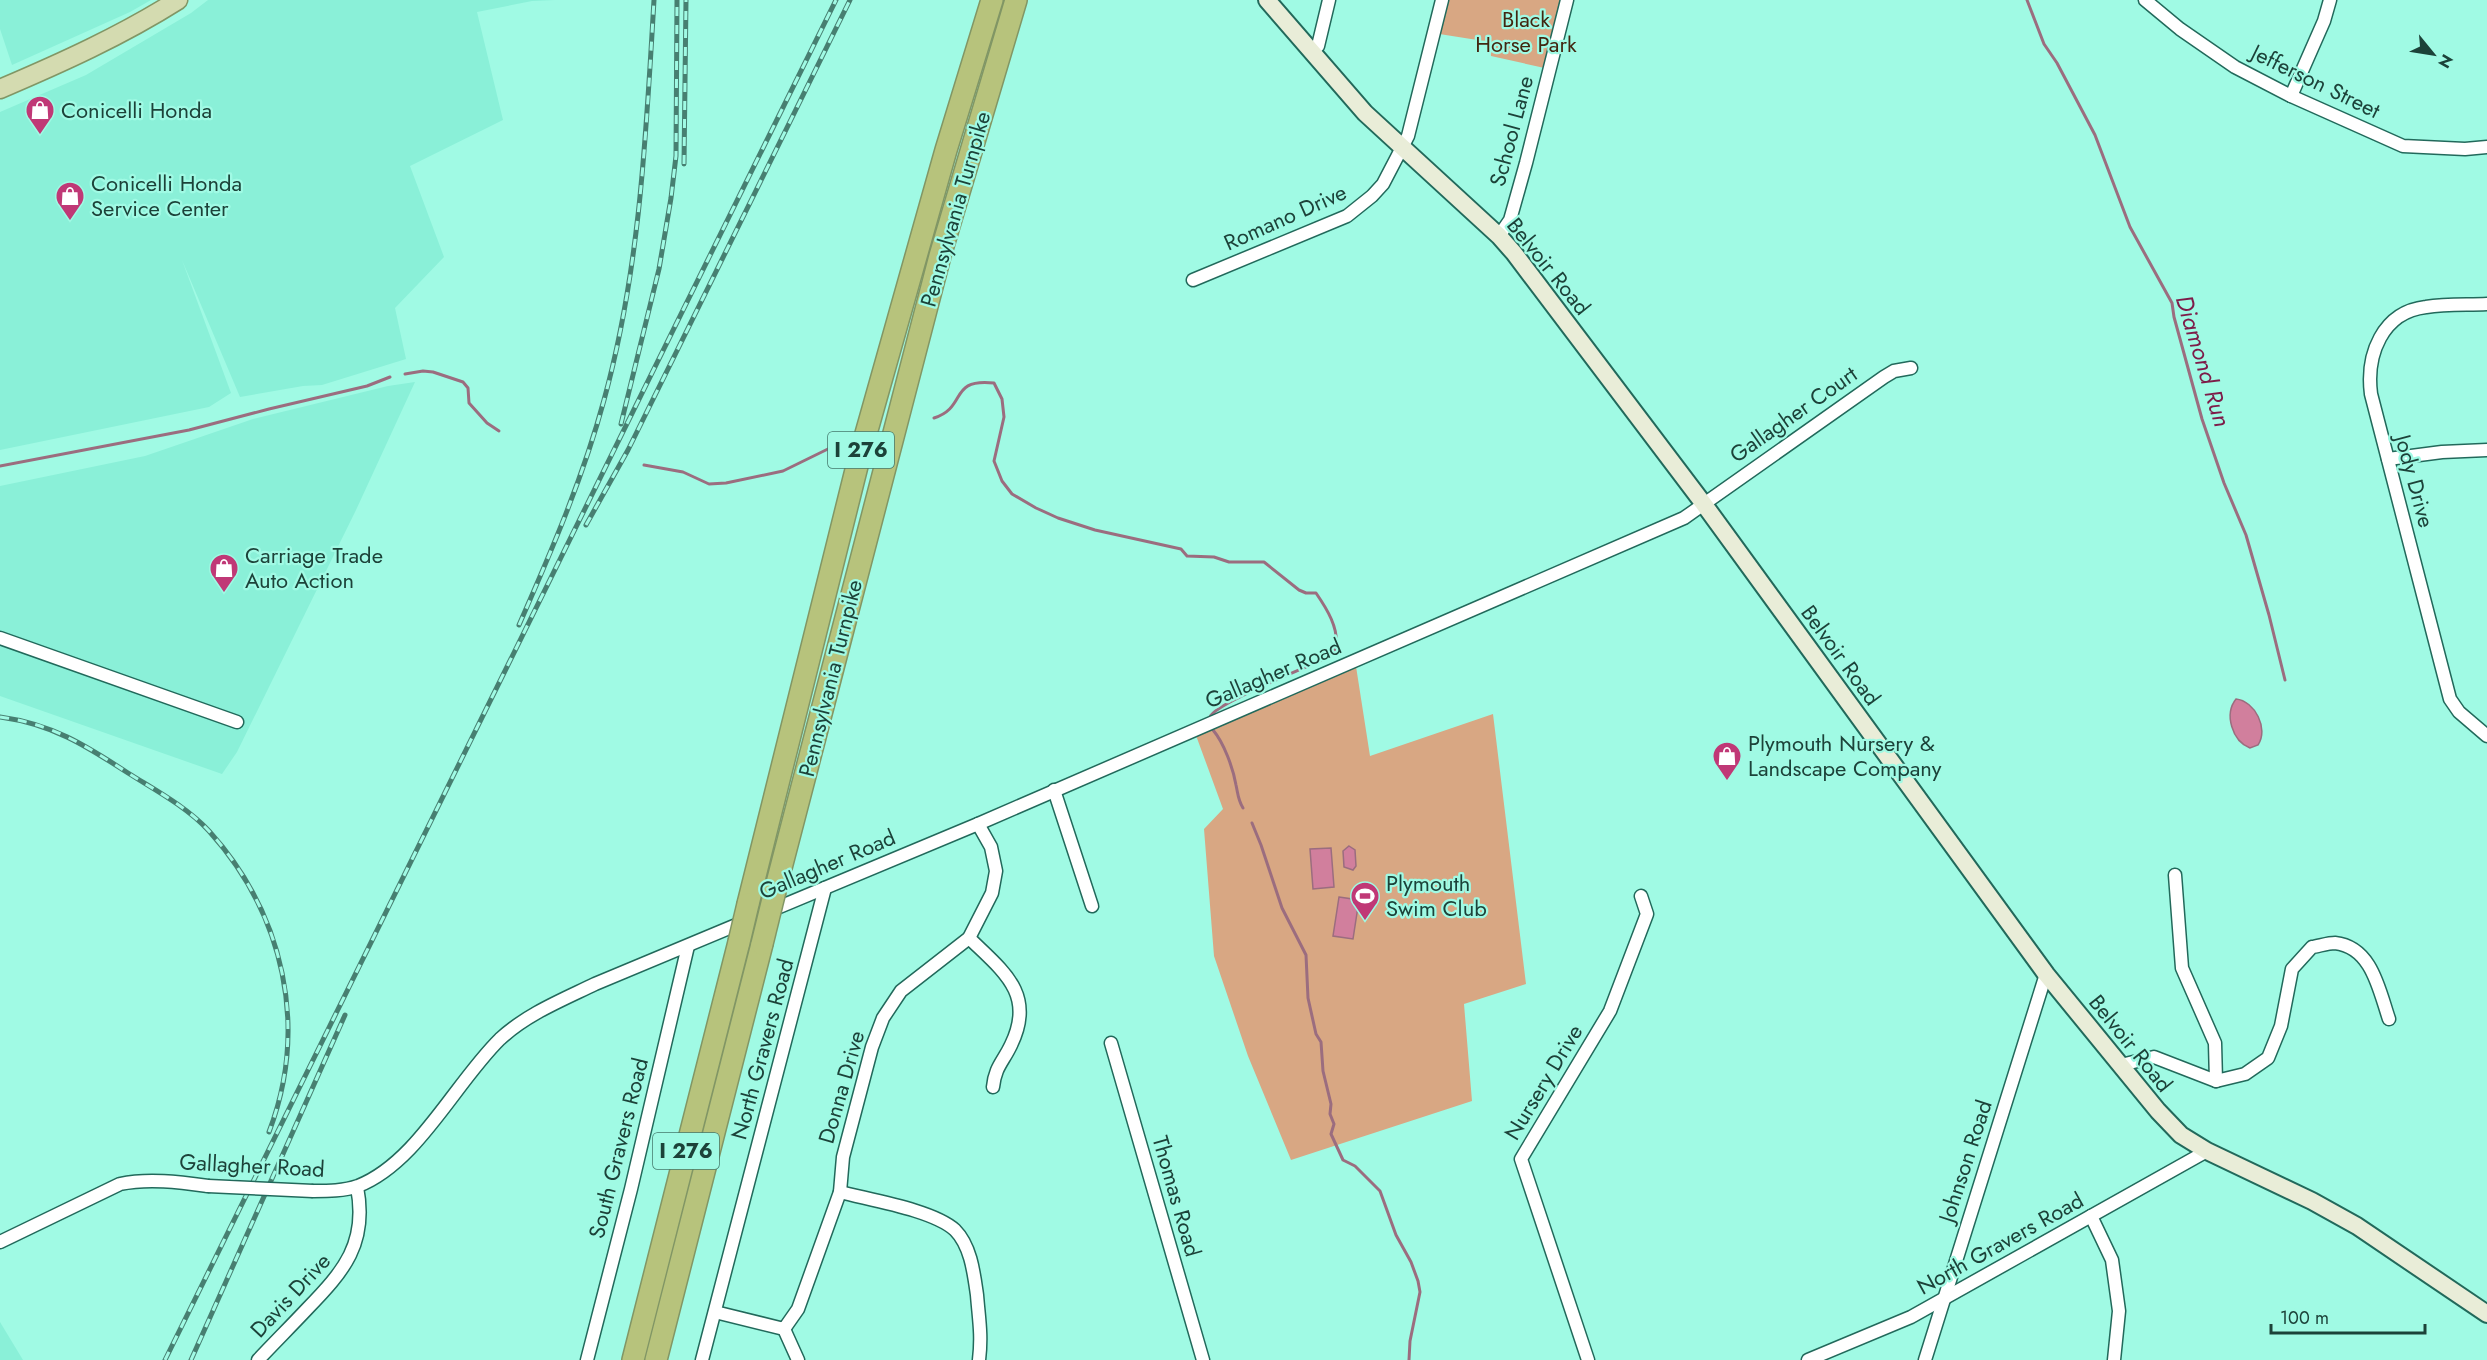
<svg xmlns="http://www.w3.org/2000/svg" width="2487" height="1360" viewBox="0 0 2487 1360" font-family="Jost,sans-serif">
<rect width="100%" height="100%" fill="#a0fae4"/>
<g fill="#8af0d8">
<path d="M 0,0 L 151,0 L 130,12 L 12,65 L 0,29 Z"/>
<path d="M 208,0 L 555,0 L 532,1 L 477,12 L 503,120 L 410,166 L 444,257 L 395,308 L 406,359 L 322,385 L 303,386 L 240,397 L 182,260 L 231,393 L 209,407 L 0,450 L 0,112 L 86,75 L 191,13 Z"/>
<path d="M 415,382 L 356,510 L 237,752 L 222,774 L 0,696 L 0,486 L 145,456 L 253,419 L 388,386 Z"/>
<path d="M 0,1322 L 23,1360 L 0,1360 Z"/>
</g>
<g fill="#d8a783">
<path d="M 1442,0 L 1567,0 L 1549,69 L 1491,56 L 1490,42 L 1433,33 Z"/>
<path d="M 1355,660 L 1370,756 L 1493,714 L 1526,984 L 1464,1004 L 1472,1101 L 1291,1160 L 1248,1056 L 1214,956 L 1204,829 L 1223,809 L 1194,730 Z"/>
</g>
<g fill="#d17f9d" stroke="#9b6d7f" stroke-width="1.5">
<path d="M 2236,699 C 2255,701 2269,729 2258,745 L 2250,748 C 2232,741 2224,714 2236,699 Z"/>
<path d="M 1349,846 L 1355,850 L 1356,866 L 1353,870 L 1344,867 L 1343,851 Z"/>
<path d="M 1331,848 L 1334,887 L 1313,889 L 1310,849 Z"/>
<path d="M 1339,897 L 1359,900 L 1353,939 L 1333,936 Z"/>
</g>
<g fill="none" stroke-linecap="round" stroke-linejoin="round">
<g stroke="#9b6d7f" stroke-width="3">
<path d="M 2027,0 L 2044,44 L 2057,63 L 2095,135 L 2130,227 L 2172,303 L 2174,317 L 2202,419 L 2224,483 L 2246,535 L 2269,615 L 2285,680"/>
<path d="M 405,374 L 423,371 L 433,372 L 463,382 L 468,388 L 469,403 L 487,423 L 499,431"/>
<path d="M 934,418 C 968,407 948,378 994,383 L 1002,399 L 1004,417 L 994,461 L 1002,481 L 1012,494 L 1036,508 L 1058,518 L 1095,530 L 1181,549 L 1187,556 L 1214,557 L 1229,562 L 1264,562 L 1299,590 L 1306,593 L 1316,593 C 1327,609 1339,628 1336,648 L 1328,657 C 1309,667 1215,703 1210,717"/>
<path d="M 644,465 L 683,472 L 709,484 L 726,483 L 783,471 L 832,447"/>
<path d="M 0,466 L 189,430 L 269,409 L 367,386 L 390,377"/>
<path d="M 1213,730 C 1224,743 1233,768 1236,785 C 1238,794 1238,800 1243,808"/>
<path d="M 1252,823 L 1261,845 L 1282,908 L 1306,955 L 1308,998 L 1316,1034 L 1321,1042 L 1323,1071 L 1331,1104 L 1330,1114 L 1334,1124 L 1331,1134 L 1343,1160 L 1355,1166 L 1380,1191 L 1396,1235 L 1411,1262 L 1418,1281 L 1420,1292 L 1410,1341 L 1409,1360"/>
</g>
<g stroke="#22695b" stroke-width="15">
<g id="street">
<path d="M 2145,0 L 2180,29 L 2235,67 L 2291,96 L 2403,146 L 2465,149 L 2487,147"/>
<path d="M 1311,52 L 1318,46 L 1329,0"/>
<path d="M 2291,96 L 2324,21 L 2330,0"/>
<path d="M 1499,236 L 1510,220 L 1526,163 L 1567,0"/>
<path d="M 1193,280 L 1347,216 L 1372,196 L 1383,184 L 1408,136 L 1442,0"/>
<path d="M 2487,304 C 2467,305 2446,304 2426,307 C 2382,312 2366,355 2371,394 L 2450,699 L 2459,712 L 2487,736"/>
<path d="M 2388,459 L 2442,452 L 2487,450"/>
<path d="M 0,638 L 237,722"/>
<path d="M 1054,790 L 1092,906"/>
<path d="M 2175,875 L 2182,968 L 2215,1043 L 2216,1081"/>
<path d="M 969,938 C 1003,971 1036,994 1011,1045 C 1003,1062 995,1067 993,1087"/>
<path d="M 1111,1043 L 1203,1360"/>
<path d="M 2121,1065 L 2154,1057 L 2216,1081 L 2245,1074 L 2268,1058 L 2281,1026 L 2292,969 L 2312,947 C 2319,946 2328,943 2335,943 C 2372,947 2379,990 2389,1019"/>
<path d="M 313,1191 C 328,1191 344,1191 358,1186 C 417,1163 455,1083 500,1039 C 527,1014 562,1000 595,984 L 978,824 L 1684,518 L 1884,377 L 1894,371 L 1911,368"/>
<path d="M 840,1192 C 870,1200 933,1210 955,1230 C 971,1246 974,1274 977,1295 C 979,1320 982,1335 979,1360"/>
<path d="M 2091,1216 L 2112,1260 L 2119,1311 L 2114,1360"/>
<path d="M 0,1242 L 120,1184 C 148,1178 179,1182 208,1186"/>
<path d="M 715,1312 L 784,1329 L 798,1309 L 840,1192 L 843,1157 L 872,1047 L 883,1018 L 901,991 L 969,938 L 992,893 L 996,871 L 991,847 L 978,824"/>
<path d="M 784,1329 L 798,1360"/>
<path d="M 258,1360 C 274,1343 291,1326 307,1309 C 344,1271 368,1243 357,1187"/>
<path d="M 587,1360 L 631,1189 L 688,946"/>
<path d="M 702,1360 L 825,888"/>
<path d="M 1588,1360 L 1521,1159 L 1610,1011 L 1647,914 L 1641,896"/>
<path d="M 1808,1360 L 1911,1317 L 2207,1151"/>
<path d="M 1925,1360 L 2046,974"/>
</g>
</g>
<g stroke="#22695b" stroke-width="20">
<path id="secondary" d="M 1267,0 L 1365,113 L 1499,236 L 1514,253 L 1703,503 L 2046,974 L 2158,1111 L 2181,1135 L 2207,1151 L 2312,1201 L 2357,1226 L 2487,1314"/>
</g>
<g stroke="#819665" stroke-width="21">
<path id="primary" d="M 0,89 C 61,63 121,36 178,0"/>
</g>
<g stroke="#819665" stroke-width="24">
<g id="highway">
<path d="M 775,891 L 940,256 L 1016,0"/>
<path d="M 748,904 L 858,462 L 946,150 L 992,0"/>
<path d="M 633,1360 L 739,942"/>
<path d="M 656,1360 L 762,944"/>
</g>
</g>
<use href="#street" stroke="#fff" stroke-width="12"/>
<use href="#secondary" stroke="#e9edd8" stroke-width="16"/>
<use href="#primary" stroke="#d4dbb0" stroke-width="18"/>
<use href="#highway" stroke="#b7c37c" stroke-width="21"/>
<g stroke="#477f71" stroke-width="5">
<g id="rail">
<path d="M 684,164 L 686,0"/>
<path d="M 621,424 L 659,269 L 671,198 L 676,156 L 677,0"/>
<path d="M 586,525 L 628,450 L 850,0"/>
<path d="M 519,625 C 551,552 583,478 604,400 C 640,269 646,135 654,0"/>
<path d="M 0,717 C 52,724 85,745 128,773 C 155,790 187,807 209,831 C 284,914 309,1027 269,1132"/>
<path d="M 165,1360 L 836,0"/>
<path d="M 191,1360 L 345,1015"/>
</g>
</g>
<use href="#rail" stroke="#a0fae4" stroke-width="3" stroke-dasharray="9" stroke-linecap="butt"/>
<g stroke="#22695b" stroke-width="15" stroke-linecap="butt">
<path id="street-bridge" d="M 208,1186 L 313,1191"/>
</g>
<g stroke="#819665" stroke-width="24" stroke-linecap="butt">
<g id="highway-bridge">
<path d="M 739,942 L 748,904"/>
<path d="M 762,944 L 775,891"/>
</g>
</g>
<use href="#street-bridge" stroke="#fff" stroke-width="12"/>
<use href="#highway-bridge" stroke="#b7c37c" stroke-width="21"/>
</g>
<defs>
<g id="shop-pin" transform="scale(1.5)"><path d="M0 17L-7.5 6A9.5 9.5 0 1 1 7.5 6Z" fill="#c03876" stroke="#a0fae4"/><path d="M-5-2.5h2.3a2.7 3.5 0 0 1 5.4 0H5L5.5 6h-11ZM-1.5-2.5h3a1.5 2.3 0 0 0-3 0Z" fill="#fff"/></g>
<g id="stadium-pin" transform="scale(1.5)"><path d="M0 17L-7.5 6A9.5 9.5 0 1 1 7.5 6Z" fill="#c03876" stroke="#a0fae4"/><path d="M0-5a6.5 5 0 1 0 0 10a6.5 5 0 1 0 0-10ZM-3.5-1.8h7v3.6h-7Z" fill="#fff"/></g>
</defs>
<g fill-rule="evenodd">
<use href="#shop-pin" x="40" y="110"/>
<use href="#shop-pin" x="70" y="196"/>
<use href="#shop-pin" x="224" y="568"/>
<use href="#shop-pin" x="1727" y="756"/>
<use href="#stadium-pin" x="1365" y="896"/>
</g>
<g text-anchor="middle" stroke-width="4.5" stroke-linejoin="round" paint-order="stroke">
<g fill="#a0fae4" stroke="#44796c" stroke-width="1.5">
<rect x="828" y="432" width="66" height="36" rx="4.5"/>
<rect x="653" y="1133" width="66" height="36" rx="4.5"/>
</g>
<g font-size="21" font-weight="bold" fill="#1c4239">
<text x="861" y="457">I 276</text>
<text x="686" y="1158">I 276</text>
</g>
<g font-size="22" fill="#422610" stroke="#a0fae4">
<text x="1526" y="27">Black<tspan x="1526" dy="25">Horse Park</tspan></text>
</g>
<g font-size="22" fill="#1c4239" stroke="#a0fae4">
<text transform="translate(2316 81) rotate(26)" y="8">Jefferson Street</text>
<text transform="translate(1511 131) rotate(-75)" y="8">School Lane</text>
<text transform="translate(955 209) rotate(-74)" y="8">Pennsylvania Turnpike</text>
<text transform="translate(1285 217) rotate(-24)" y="8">Romano Drive</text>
<text transform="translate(1549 266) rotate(51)" y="8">Belvoir Road</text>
<text transform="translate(1793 414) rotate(-35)" y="8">Gallagher Court</text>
<text transform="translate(2415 481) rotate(75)" y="8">Jody Drive</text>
<text transform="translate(1841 655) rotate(54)" y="8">Belvoir Road</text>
<text transform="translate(1273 673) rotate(-23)" y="8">Gallagher Road</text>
<text transform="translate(830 678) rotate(-76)" y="8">Pennsylvania Turnpike</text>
<text transform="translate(827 864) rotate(-23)" y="8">Gallagher Road</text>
<text transform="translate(2131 1043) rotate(51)" y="8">Belvoir Road</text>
<text transform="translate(762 1049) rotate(-75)" y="8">North Gravers Road</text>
<text transform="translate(1543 1082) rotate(-59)" y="8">Nursery Drive</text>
<text transform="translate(841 1087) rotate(-74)" y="8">Donna Drive</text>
<text transform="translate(618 1148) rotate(-76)" y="8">South Gravers Road</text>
<text transform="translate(1965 1161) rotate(-72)" y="8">Johnson Road</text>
<text transform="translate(252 1165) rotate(3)" y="8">Gallagher Road</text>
<text transform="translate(1177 1196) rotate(74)" y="8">Thomas Road</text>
<text transform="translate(2000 1243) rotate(-29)" y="8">North Gravers Road</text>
<text transform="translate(290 1295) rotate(-47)" y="8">Davis Drive</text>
</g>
<g font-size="22" fill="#1c4239" stroke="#a0fae4" text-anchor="start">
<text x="61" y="118">Conicelli Honda</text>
<text x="91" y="191">Conicelli Honda<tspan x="91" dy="25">Service Center</tspan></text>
<text x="245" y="563">Carriage Trade<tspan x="245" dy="25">Auto Action</tspan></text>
<text x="1748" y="751">Plymouth Nursery &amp;<tspan x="1748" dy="25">Landscape Company</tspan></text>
<text x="1386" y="891">Plymouth<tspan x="1386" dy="25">Swim Club</tspan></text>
</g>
<g font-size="24" font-style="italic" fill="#7d1c49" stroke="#a0fae4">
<text transform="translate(2203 361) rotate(73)" y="8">Diamond Run</text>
</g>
</g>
<g transform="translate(2433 54) rotate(120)" stroke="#a0fae4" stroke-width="4.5" paint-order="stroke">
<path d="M0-4.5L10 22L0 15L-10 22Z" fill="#1c4239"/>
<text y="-9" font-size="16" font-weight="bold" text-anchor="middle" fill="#1c4239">N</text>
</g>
<path d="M2271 1324v9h154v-9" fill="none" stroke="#1c4239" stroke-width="3"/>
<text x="2280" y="1324" font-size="18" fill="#1c4239" stroke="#a0fae4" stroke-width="4.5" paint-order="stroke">100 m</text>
</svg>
